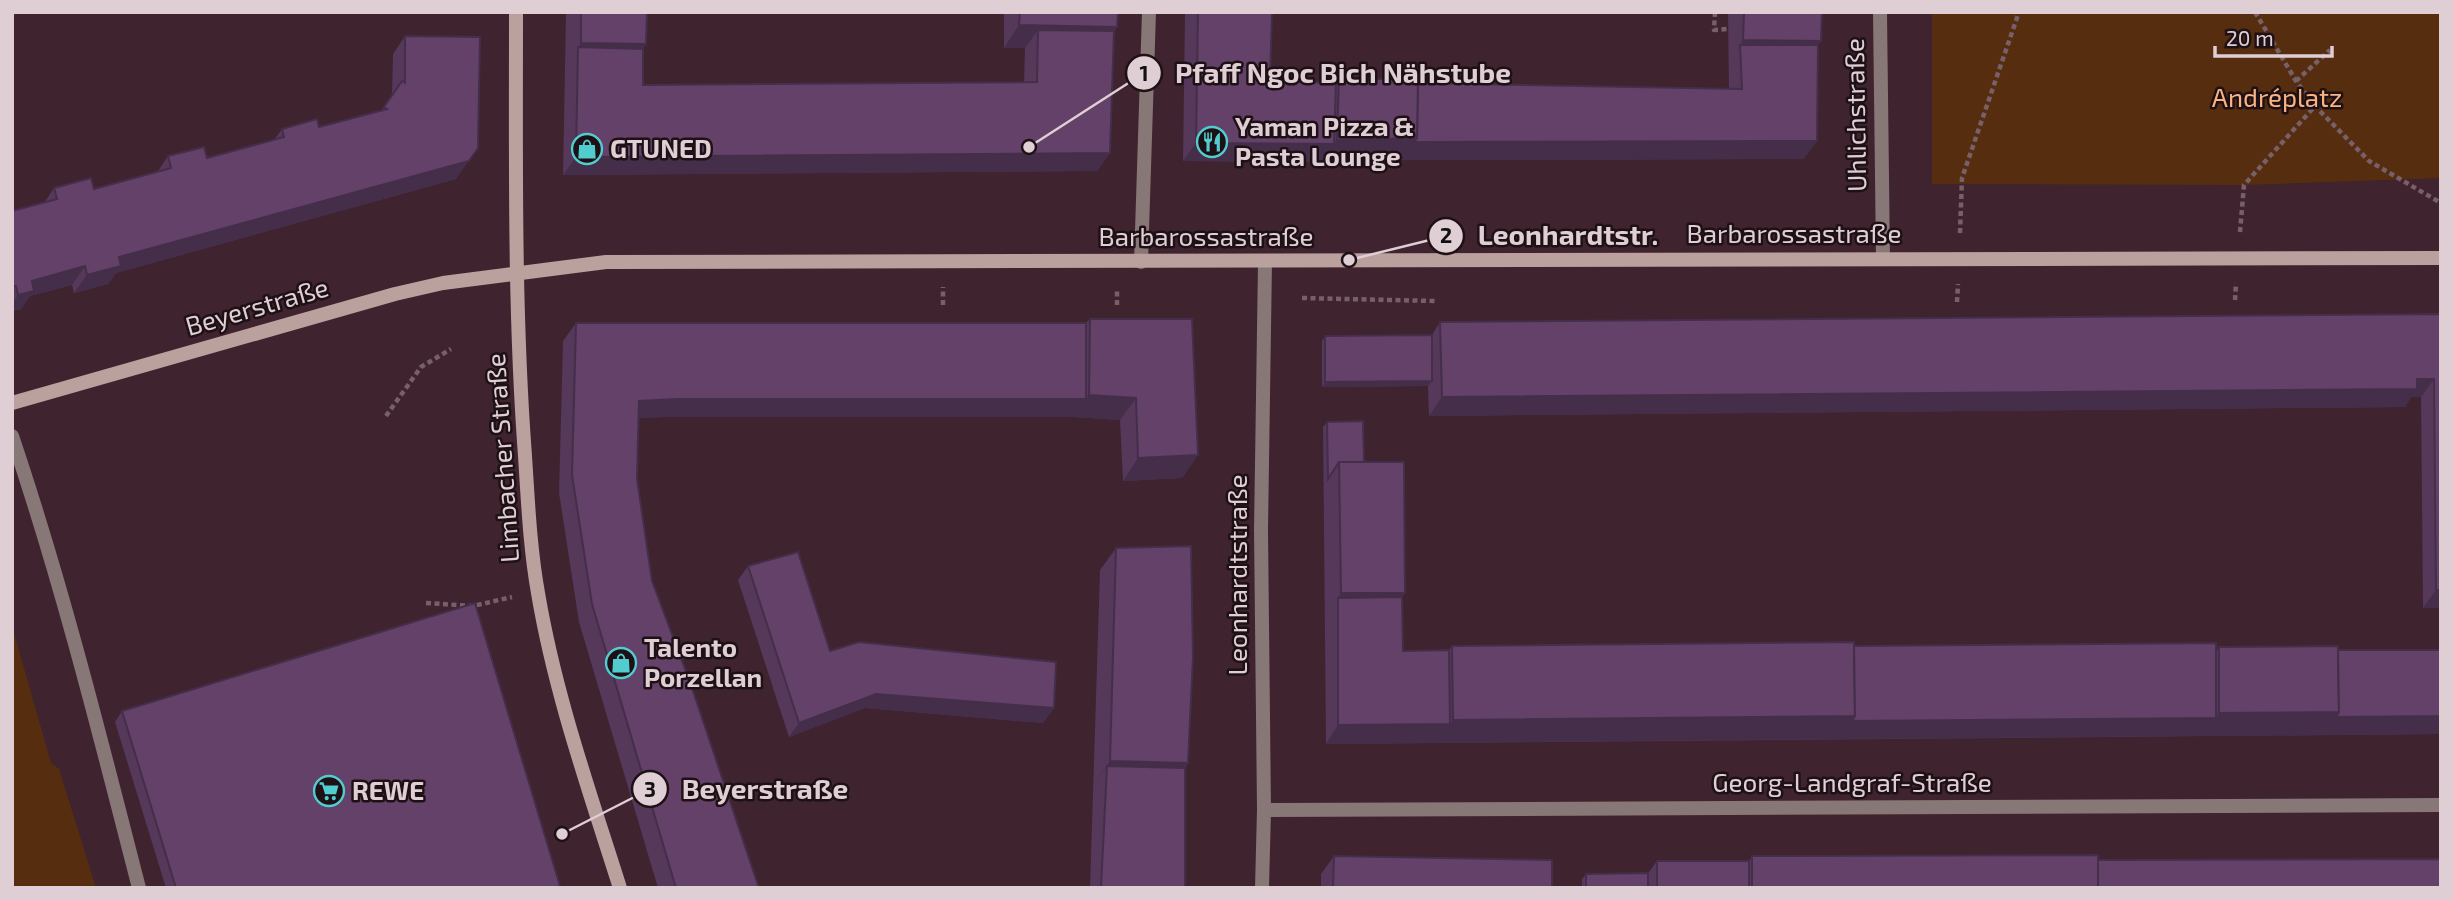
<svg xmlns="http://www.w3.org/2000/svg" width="2453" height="900" viewBox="0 0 2453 900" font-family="'Exo 2',sans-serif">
<rect width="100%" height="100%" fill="#3f232f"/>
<g fill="#562e0f">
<path d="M 1932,12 L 2441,12 L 2441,178 L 2244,185 L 1932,184 Z"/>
<path d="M 12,626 L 51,763 L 59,769 L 96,888 L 12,888 Z"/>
</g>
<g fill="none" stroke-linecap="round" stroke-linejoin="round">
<g stroke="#78606a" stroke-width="4.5" stroke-dasharray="5 3.5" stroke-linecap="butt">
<path d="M 1715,12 L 1714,30 L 1728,29"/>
<path d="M 2255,12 L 2296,81 L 2315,106 L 2369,161 L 2441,203"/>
<path d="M 2296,81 L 2330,50"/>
<path d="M 2240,232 L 2244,185 L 2315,106"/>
<path d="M 1960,233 L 1962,178 L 2019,12"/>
<path d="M 1302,298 L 1435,301"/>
<path d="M 2235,300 L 2236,283"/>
<path d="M 1957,302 L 1958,284"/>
<path d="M 943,305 L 943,287"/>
<path d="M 1117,305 L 1117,288"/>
<path d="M 386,416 L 421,367 L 451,349"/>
<path d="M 426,603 L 473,606 L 512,597"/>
</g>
<path stroke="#877776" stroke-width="14" d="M 12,436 C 62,584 100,736 139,888"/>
<g stroke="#877776" stroke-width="14">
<path d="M 1880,12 L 1883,259"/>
<path d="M 1141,262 L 1149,12"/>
<path d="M 1264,810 L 2441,805"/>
<path d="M 1262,888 L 1264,810 L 1261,530 L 1265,262"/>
</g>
<g stroke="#baa19e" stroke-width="14">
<path d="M 516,12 C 516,160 514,309 525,456 C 528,502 530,548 538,593 C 555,694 589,790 620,888"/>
<path d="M 12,403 L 395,294 L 443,283 L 606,262 L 2441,258"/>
</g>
</g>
<g fill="#55385a">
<path d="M 566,12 L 647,12 L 646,44 L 643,49 L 643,85 L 1024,82 L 1025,48 L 1004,48 L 1004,12 L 1118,12 L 1117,27 L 1114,31 L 1110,153 L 1097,171 L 563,175 Z"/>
<path d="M 1185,12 L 1272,12 L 1270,81 L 1336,83 L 1339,79 L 1418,83 L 1729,89 L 1728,12 L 1822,12 L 1821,41 L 1818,45 L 1804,159 L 1401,160 L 1322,162 L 1183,161 Z"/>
<path d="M 405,36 L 456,179 L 116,273 L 108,284 L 74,293 L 72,285 L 30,296 L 21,309 L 12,311 L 12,211 L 44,203 L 54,188 L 94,189 L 158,171 L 168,156 L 207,158 L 274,140 L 282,129 L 319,127 L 382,110 L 392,94 L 393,54 Z"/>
<path d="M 2441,314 L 2441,634 L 2440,608 L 2423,608 L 2421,397 L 2411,397 L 2405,407 L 1429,416 L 1428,386 L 1322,387 L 1322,341 L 1325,336 L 1432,335 L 1440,322 Z"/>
<path d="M 1090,319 L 1198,455 L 1182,478 L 1123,481 L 1120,420 L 1074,417 L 665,417 L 639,418 L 637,479 L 652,581 L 759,888 L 658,888 L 579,622 L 559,493 L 563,341 L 576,323 L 1086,323 Z"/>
<path d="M 1327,422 L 1364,462 L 1405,593 L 1402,597 L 1403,651 L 1449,650 L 1452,646 L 1854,646 L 2216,652 L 2219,647 L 2338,650 L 2441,734 L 1326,744 L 1323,427 Z"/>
<path d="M 1116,548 L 1188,763 L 1185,768 L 1185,888 L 1090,888 L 1100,570 Z"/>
<path d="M 748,566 L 830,651 L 1054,708 L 1043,723 L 865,708 L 789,737 L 738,580 Z"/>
<path d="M 122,711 L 560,886 L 559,888 L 166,888 L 115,722 Z"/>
<path d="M 1334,856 L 1552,888 L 1321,888 L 1321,874 Z"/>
<path d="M 1752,856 L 2098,860 L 2441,888 L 1582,888 L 1582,879 L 1586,874 L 1648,873 L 1657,861 L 1749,861 Z"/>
</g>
<g fill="#452e4a">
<path d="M 1019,25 L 1117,27 L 1102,50 L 1038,30 L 1025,48 L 1004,48 Z"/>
<path d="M 1743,40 L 1821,41 L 1805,63 L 1740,45 Z"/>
<path d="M 581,43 L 646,44 L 631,67 L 578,47 Z"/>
<path d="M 1417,138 L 1401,160 L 1322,162 L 1183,161 L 1196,143 L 1334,144 L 1337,140 Z"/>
<path d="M 1817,141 L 1804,159 L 1401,160 L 1414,142 Z"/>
<path d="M 478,148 L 456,179 L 116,273 L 108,284 L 74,293 L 87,275 L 119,257 Z"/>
<path d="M 1110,153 L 1097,171 L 563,175 L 576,157 Z"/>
<path d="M 85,266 L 72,285 L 30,296 L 21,309 L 12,311 L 12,304 L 18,295 L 32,281 Z"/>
<path d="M 2434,379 L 2421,397 L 2411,397 L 2405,407 L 1429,416 L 1442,397 Z"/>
<path d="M 1432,381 L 1428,386 L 1322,387 L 1325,382 Z"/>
<path d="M 1089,395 L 1136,398 L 1120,420 L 1074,417 L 665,417 L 627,419 L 639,401 L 678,399 L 1086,399 Z"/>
<path d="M 1198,455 L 1182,478 L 1123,481 L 1138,458 Z"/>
<path d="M 2436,590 L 2441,590 L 2440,608 L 2423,608 Z"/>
<path d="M 1341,593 L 1405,593 L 1390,615 L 1338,598 Z"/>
<path d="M 876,694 L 1054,708 L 1043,723 L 865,708 L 789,737 L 799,723 Z"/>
<path d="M 2339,712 L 2323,735 L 1839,739 L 1852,721 L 2216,718 L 2219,713 Z"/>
<path d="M 1855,716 L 1839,739 L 1326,744 L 1338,725 L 1450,724 L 1453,720 Z"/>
<path d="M 2441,716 L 2441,734 L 2323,735 L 2336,717 Z"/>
<path d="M 1110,761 L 1188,763 L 1172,786 L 1107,766 L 1094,784 Z"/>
</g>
<g fill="#634169" stroke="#452e4a" stroke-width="2">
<path d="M 581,12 L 647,12 L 646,44 L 581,43 Z"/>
<path d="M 1020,12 L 1118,12 L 1117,27 L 1019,25 Z"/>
<path d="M 1198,12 L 1272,12 L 1270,81 L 1336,83 L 1334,144 L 1196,143 Z"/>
<path d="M 1744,12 L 1822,12 L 1821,41 L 1743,40 Z"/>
<path d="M 1038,30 L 1114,31 L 1110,153 L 576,157 L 578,47 L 643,49 L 643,85 L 1037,82 Z"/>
<path d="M 405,36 L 480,37 L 478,148 L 469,161 L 119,257 L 121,266 L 87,275 L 85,266 L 32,281 L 34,291 L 18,295 L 16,286 L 12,286 L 12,211 L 57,199 L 54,188 L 91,178 L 94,189 L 171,168 L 168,156 L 204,147 L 207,158 L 284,137 L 282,129 L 317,119 L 319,127 L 387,109 L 384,107 L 402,81 L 405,83 Z"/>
<path d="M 1740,45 L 1818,45 L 1817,141 L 1414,142 L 1417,138 L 1418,83 L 1742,89 Z"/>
<path d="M 1339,79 L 1418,79 L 1417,138 L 1337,140 Z"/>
<path d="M 2441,314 L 2441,590 L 2436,590 L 2434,379 L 2417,379 L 2417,389 L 1442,397 L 1440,322 Z"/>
<path d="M 1090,319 L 1192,319 L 1198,455 L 1138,458 L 1136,398 L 1089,395 Z"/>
<path d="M 576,323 L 1086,323 L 1086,399 L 678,399 L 639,401 L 637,479 L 652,581 L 690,682 L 759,888 L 676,888 L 592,604 L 572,475 Z"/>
<path d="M 1432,335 L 1432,381 L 1325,382 L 1325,336 Z"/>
<path d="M 1363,421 L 1364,462 L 1339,462 L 1328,479 L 1327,422 Z"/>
<path d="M 1339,462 L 1404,462 L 1405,593 L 1341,593 Z"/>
<path d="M 1191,546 L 1193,657 L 1188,763 L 1110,761 L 1116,548 Z"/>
<path d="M 798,552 L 830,651 L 859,642 L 1056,662 L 1054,708 L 876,694 L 799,723 L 748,566 Z"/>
<path d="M 1402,597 L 1403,651 L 1449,650 L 1450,724 L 1338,725 L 1338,598 Z"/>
<path d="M 475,603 L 560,886 L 554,888 L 176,888 L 122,711 Z"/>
<path d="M 1854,642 L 1855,716 L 1453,720 L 1452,646 Z"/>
<path d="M 2216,643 L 2216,718 L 1852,721 L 1855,716 L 1854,646 Z"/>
<path d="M 2338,646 L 2339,712 L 2219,713 L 2219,647 Z"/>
<path d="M 2338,650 L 2441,650 L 2441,716 L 2336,717 L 2339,712 Z"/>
<path d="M 1107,766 L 1185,768 L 1185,888 L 1101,888 Z"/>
<path d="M 2098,855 L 2098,888 L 1752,888 L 1752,856 Z"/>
<path d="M 1334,856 L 1552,860 L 1552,888 L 1333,888 Z"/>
<path d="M 2441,859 L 2441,888 L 2098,888 L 2098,860 Z"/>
<rect x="1657" y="861" width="92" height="27"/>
<path d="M 1648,873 L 1648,888 L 1586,888 L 1586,874 Z"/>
</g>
<defs>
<g id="restaurant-ring" transform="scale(1.575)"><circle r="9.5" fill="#1e1116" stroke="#52cdcf" stroke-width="1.5"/><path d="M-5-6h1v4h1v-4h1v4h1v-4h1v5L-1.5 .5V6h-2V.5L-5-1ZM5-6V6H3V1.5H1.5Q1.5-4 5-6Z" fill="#52cdcf"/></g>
<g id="shop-ring" transform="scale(1.575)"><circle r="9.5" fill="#1e1116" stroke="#52cdcf" stroke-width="1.5"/><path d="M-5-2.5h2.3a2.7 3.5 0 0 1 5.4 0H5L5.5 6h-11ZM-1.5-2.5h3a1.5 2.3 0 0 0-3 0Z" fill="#52cdcf"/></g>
<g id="supermarket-ring" transform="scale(1.575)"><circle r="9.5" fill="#1e1116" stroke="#52cdcf" stroke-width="1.5"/><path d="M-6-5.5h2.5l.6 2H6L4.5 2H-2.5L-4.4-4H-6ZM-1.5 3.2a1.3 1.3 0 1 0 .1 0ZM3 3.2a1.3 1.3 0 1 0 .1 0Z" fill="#52cdcf"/></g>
</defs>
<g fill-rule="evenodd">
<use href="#restaurant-ring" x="1212" y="142"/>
<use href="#shop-ring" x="587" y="149"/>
<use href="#shop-ring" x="621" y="663"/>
<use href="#supermarket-ring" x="329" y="791"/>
</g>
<g text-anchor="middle" stroke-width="5" stroke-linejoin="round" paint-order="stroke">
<g font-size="26" fill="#fbb281" stroke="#1e1116">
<text x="2277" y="107">Andréplatz</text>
</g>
<g font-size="26" fill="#e0ced5" stroke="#1e1116">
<text transform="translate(1856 115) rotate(-91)" y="9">Uhlichstraße</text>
<text x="1794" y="243">Barbarossastraße</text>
<text x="1206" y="246">Barbarossastraße</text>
<text transform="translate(257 307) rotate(-16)" y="9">Beyerstraße</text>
<text transform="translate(503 458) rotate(-94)" y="9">Limbacher Straße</text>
<text transform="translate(1238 575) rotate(-90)" y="9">Leonhardtstraße</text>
<text x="1852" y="792">Georg-Landgraf-Straße</text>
</g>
<g font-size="26" font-weight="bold" fill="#e0ced5" stroke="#1e1116" text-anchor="start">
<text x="1235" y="136">Yaman Pizza &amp;<tspan x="1235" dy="30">Pasta Lounge</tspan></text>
<text x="610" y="158">GTUNED</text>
<text x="644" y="657">Talento<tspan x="644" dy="30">Porzellan</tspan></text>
<text x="352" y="800">REWE</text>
</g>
</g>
<path fill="none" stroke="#e0ced5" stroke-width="2.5" d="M1029 147L1144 73M1349 260L1446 236M562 834L650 789"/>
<g fill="#e0ced5" stroke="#1e1116" stroke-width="2.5">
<circle cx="1029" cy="147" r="7"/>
<circle cx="1349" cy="260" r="7"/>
<circle cx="562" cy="834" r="7"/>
<circle cx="1144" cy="73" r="18"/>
<circle cx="1446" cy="236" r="18"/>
<circle cx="650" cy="789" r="18"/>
</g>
<g font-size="21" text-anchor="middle" font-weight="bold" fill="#111">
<text x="1144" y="81">1</text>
<text x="1446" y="243">2</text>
<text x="650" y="797">3</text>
</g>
<g font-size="28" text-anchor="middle" font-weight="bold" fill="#e0ced5" stroke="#1e1116" stroke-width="5" stroke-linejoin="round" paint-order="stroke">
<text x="1343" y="83">Pfaff Ngoc Bich Nähstube</text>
<text x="1568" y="245">Leonhardtstr.</text>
<text x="765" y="799">Beyerstraße</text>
</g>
<rect width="2453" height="900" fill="none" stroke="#e0ced5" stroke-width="28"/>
<path d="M2215 46v10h117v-10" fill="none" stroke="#e0ced5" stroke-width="3.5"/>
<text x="2226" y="46" font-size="21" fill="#e0ced5" stroke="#1e1116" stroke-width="5" paint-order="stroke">20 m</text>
</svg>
